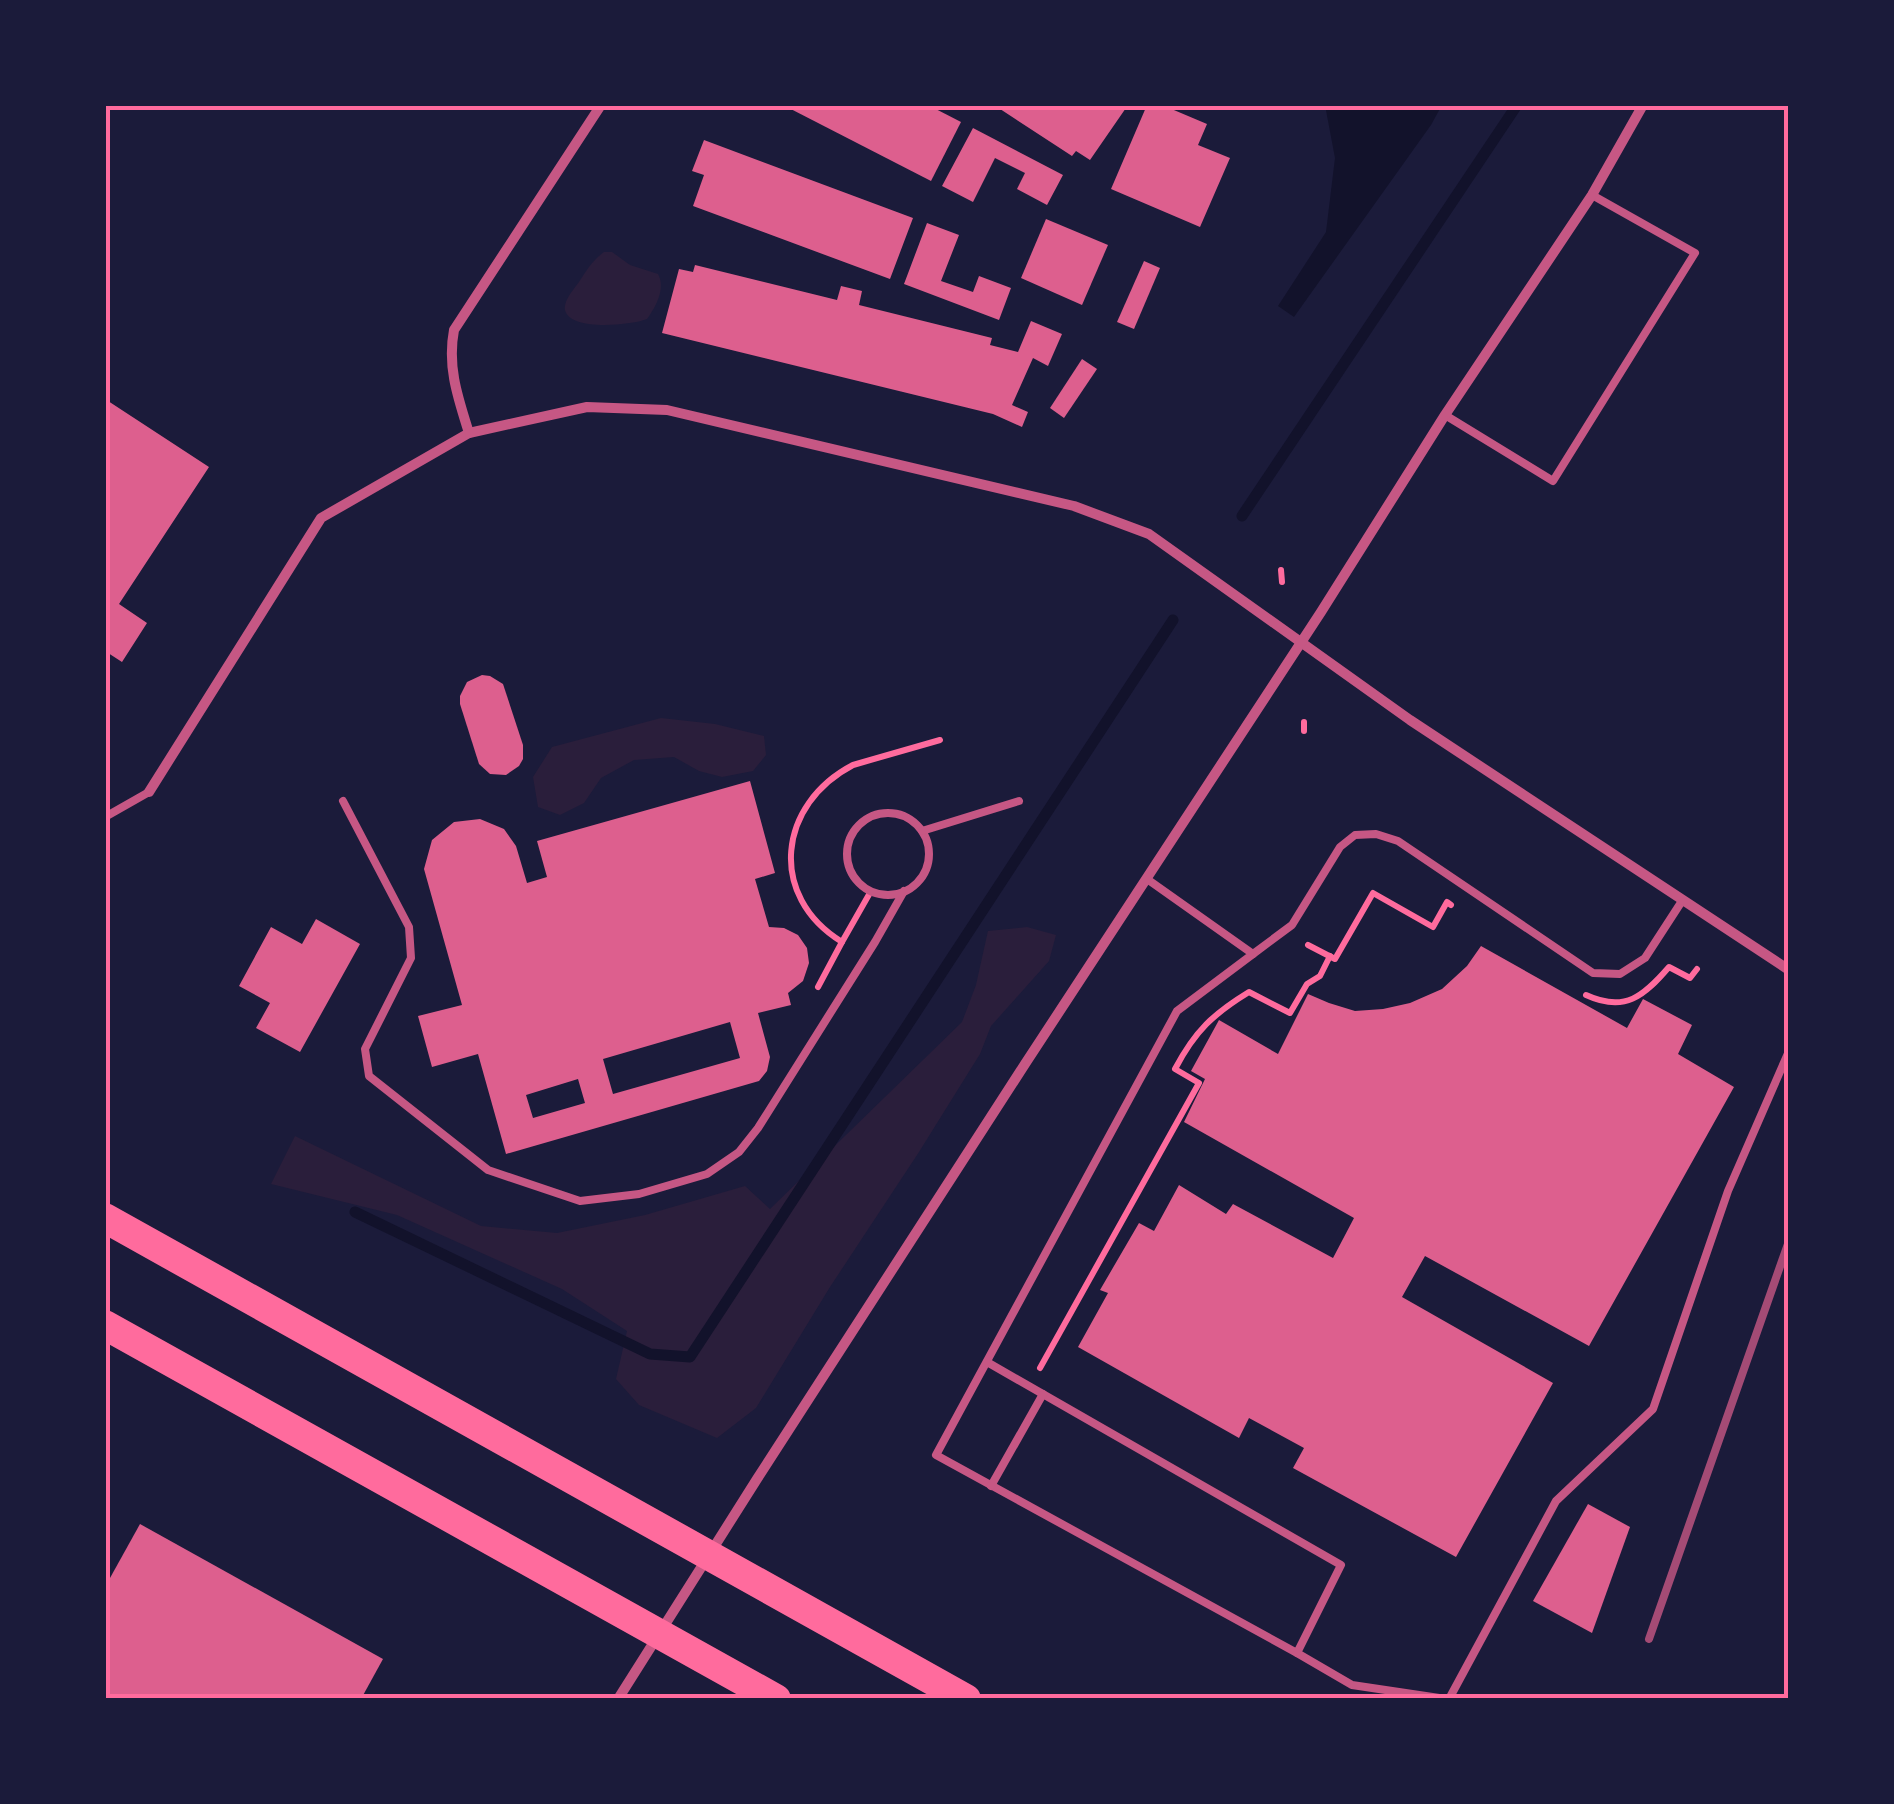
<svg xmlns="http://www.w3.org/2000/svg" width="1894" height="1804" viewBox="0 0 1894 1804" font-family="'Alegreya Sans',sans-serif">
<rect width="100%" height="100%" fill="#1b1b3a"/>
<g fill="#2a1e3b">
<path d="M 604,252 L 612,252 L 630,265 L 658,274 C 666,288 656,307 647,319 C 632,325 570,332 565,310 C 563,301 574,289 579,282 C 586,271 593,260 604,252 Z"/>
<path d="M 661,718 L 715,724 L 764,736 L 766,755 L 753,771 L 722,777 L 699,771 L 674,757 L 634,760 L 601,778 L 584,803 L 560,815 L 538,807 L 533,777 L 552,747 Z"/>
<path d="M 1027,927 L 1056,935 L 1049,961 L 991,1026 L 980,1054 L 919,1152 L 830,1287 L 756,1408 L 717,1438 L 639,1405 L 616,1379 L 627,1331 L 562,1289 L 397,1215 L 271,1184 L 295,1136 L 481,1226 L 557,1233 L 645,1215 L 745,1186 L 770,1209 L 962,1022 L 976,985 L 988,931 Z"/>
</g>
<path fill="#12122b" d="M 1325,105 L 1442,105 L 1431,125 L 1294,317 L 1278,306 L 1326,232 L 1335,158 Z"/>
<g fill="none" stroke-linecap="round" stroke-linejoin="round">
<g stroke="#12122b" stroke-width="11">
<path d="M 1242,516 L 1517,105"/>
<path d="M 355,1212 L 650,1354 L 690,1357 L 1173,620"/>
</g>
</g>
<g fill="#dd5f8e" fill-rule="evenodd">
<path d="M 783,105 L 928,105 L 961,122 L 931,181 Z"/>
<path d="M 994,105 L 1128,105 L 1090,160 L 1076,151 L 1072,156 Z"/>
<path d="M 1147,105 L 1162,105 L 1207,124 L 1198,145 L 1230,158 L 1200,227 L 1111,189 Z"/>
<path d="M 973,128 L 1063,175 L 1047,205 L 1017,189 L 1025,173 L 995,158 L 973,202 L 942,186 Z"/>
<path d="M 704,140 L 913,218 L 890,279 L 693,206 L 704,175 L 692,171 Z"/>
<path d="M 1046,219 L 1108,245 L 1082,305 L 1021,278 Z"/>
<path d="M 927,223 L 959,235 L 941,281 L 973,292 L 979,276 L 1011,288 L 999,320 L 904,284 Z"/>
<path d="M 1144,261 L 1160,268 L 1134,329 L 1117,322 Z"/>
<path d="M 695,265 L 837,300 L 841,286 L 862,291 L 859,305 L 992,338 L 990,345 L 1018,352 L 1031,321 L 1062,334 L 1048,366 L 1033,358 L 1012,405 L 1028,412 L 1022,427 L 993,414 L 662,333 L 679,269 L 693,272 Z"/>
<path d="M 1082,359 L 1097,369 L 1064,418 L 1050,408 Z"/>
<path d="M 105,399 L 209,467 L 119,604 L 147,623 L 122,662 L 105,651 Z"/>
<path d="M 482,675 L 490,676 L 503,684 L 523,745 L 523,759 L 519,766 L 506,775 L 490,774 L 479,764 L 460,704 L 460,696 L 467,682 Z"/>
<path d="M 750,781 L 775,873 L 755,879 L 769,927 L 784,928 L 798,935 L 807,948 L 809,963 L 803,981 L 788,993 L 791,1005 L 758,1013 L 770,1057 L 767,1071 L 759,1081 L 506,1154 L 478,1054 L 432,1067 L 418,1016 L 462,1005 L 424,869 L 432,840 L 454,822 L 480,819 L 504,829 L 516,846 L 527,883 L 547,877 L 537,841 ZM 730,1022 L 740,1058 L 613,1094 L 603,1059 ZM 578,1079 L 585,1103 L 533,1118 L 526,1095 Z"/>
<path d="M 316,919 L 360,944 L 300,1052 L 256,1028 L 270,1003 L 239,986 L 271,927 L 302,944 Z"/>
<path d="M 1481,946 L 1627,1028 L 1643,999 L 1692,1025 L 1678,1054 L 1734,1087 L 1589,1346 L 1425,1256 L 1402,1297 L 1553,1383 L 1456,1557 L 1293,1468 L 1304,1448 L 1249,1418 L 1239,1438 L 1078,1347 L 1108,1293 L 1100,1290 L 1139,1223 L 1154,1231 L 1179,1185 L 1226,1214 L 1233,1204 L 1333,1258 L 1354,1218 L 1184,1122 L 1205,1079 L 1191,1071 L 1219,1020 L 1278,1054 L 1308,994 L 1329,1003 L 1355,1011 L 1383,1009 L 1410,1003 L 1442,989 L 1467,966 Z"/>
<path d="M 1588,1504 L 1630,1527 L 1592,1633 L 1533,1601 Z"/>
<path d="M 140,1524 L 383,1659 L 361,1699 L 105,1699 L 105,1587 Z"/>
</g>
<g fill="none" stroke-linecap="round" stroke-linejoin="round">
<g stroke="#ff6b9d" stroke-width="6">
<path d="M 1281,570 L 1282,582"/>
<path d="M 1304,731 L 1304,722"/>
<path d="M 842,942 L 871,891"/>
<path d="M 1308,945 L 1335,959 L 1373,893 L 1433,927 L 1447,902 L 1451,905"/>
<path d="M 818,987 L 842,942 C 767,896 778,804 853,765 L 940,740"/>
<path d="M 1586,995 C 1625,1013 1644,996 1669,967 L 1690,978 L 1697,969"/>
<path d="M 1040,1368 L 1199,1083 L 1175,1069 C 1195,1031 1213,1014 1249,992 L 1290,1013 L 1307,984 L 1320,976 L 1330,956"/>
</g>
<g stroke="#c65784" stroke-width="8">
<path d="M 1445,415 L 1553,481 L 1695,253 L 1592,195"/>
<path d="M 343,801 L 409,927 L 411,958 L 365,1049 L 369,1076 L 488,1170 L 580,1201 L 639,1194 L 707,1174 L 739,1152 L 758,1128 L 875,942 L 904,891"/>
<circle cx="888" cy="854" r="41"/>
<path d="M 105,817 L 149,792"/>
<path d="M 922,831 L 1019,801"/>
<path d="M 1253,954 L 1292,925 L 1340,847 L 1355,835 L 1376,834 L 1398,841 L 1593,973 L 1620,974 L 1645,958 L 1682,901"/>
<path d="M 987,1362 L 1341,1565 L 1297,1653 L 936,1455 L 1177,1011 L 1253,954 L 1147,879"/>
<path d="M 991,1486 L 1043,1394"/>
<path d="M 1297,1653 L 1352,1685 L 1446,1699"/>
<path d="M 1449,1699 L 1556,1501 L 1653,1409 L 1728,1191 L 1789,1051"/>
</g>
<g stroke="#c65784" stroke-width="10">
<path d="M 469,433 C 458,398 447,367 454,330 L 601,105"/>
<path d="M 149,792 L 321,518 L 469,433 L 587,407 L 667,410 L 1074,506 L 1149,534 L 1410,720 L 1789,970"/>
<path d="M 618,1699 L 757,1479 L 1025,1064 L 1321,612 L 1445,415 L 1592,195 L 1643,105"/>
</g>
<g stroke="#ff6b9d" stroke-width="30">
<path d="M 105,1218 L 966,1699"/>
<path d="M 105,1325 L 776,1699"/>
</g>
<path stroke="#a44b75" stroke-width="8" d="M 1649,1639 L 1789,1241"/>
</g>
<rect width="1894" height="1804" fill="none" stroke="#1b1b3a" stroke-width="215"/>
<rect x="108" y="108" width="1678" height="1588" fill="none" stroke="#ff6b9d" stroke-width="4"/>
</svg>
